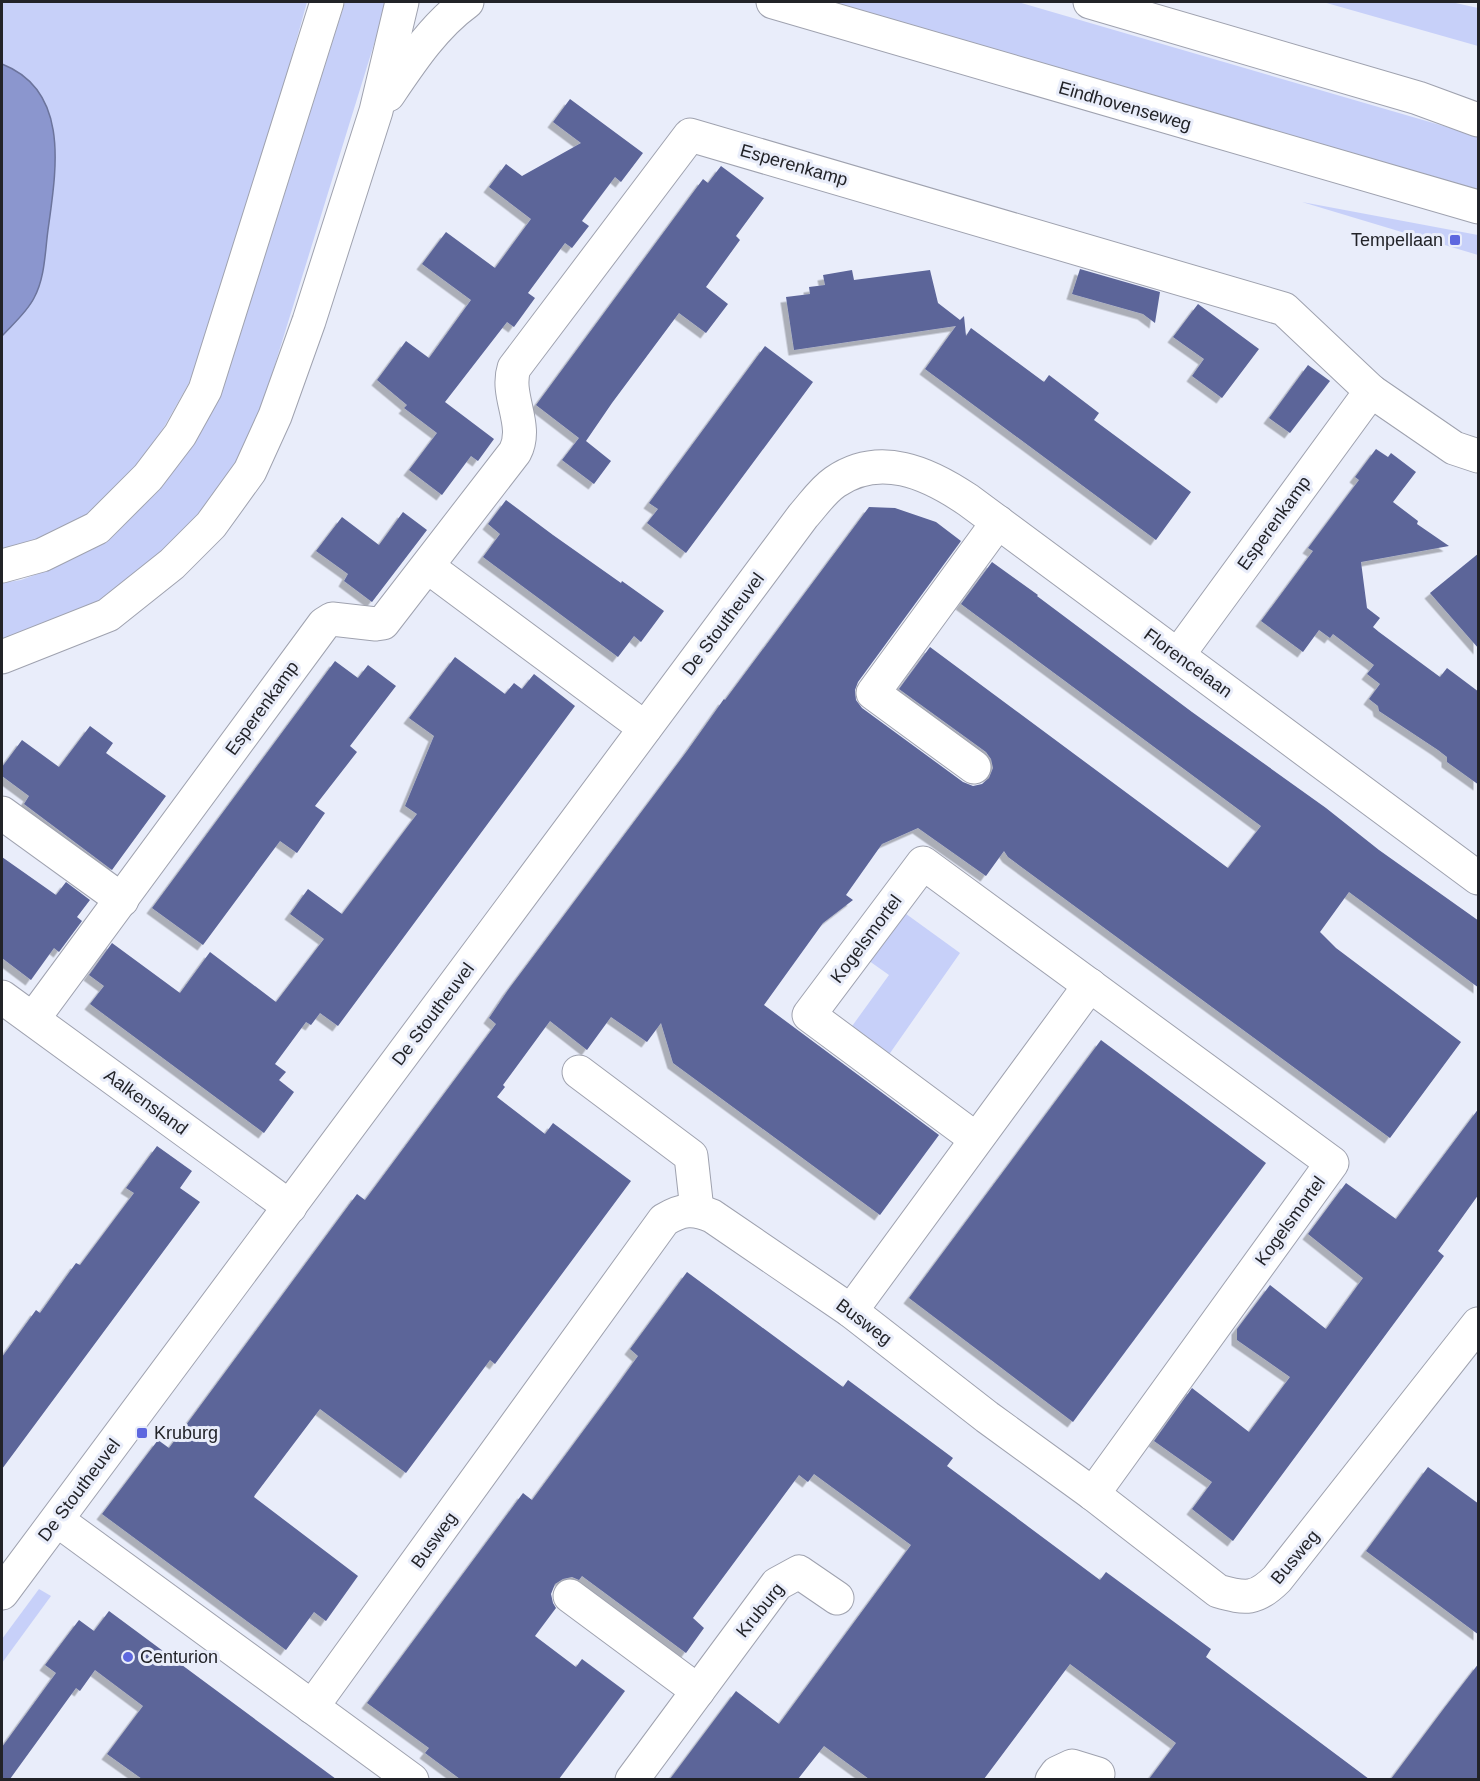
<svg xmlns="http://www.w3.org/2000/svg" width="1480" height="1781" viewBox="0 0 1480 1781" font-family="Helvetica,sans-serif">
<defs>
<filter id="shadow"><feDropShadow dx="-5.5" dy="5.5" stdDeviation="0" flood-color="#0004"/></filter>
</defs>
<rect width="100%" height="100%" fill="#e9edfa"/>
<g fill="#c7d0f9">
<path d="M 2,2 L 307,2 L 260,172 L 226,278 L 189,383 L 164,427 L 136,468 L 89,514 L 35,543 L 2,551 L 2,336 C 13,324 27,312 34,298 C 45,278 45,252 48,230 C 56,171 71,91 2,64 Z"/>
<path d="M 345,2 L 387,2 L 260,413 L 235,467 L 200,522 L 100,602 L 2,639 L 2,583 L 21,580 L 51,569 L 194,443 L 221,395 Z"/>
<path d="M 791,2 L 1018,2 L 1478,136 L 1478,192 Z"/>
<path d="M 1323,2 L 1451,2 L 1478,8 L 1478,46 Z"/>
<path d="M 1302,202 L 1478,235 L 1478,255 Z"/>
<path d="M 902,911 L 960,953 L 888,1056 L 850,1029 L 889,975 L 865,958 Z"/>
<path d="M 39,1589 L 51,1596 L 2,1663 L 2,1639 Z"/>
</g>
<path fill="#8b96ce" stroke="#6c749c" stroke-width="1.5" d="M 2,64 C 71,91 56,171 48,230 C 45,252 45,278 34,298 C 27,312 13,324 2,336 Z"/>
<g fill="#5c6599" filter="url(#shadow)">
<path d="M 570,99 L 643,153 L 621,182 L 615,177 L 582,221 L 589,226 L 572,248 L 565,243 L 528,293 L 535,298 L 514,327 L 507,322 L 445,402 L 494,439 L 478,461 L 471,456 L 442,495 L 409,470 L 437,433 L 404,408 L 407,405 L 377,380 L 406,341 L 429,358 L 471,300 L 422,264 L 446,232 L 495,268 L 531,219 L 489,187 L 506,164 L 522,176 L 581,143 L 553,122 Z"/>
<path d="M 721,166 L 764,198 L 736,236 L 740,240 L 706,287 L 728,304 L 706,333 L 679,313 L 612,403 L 586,441 L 611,461 L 594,484 L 562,460 L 579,438 L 536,405 L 703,179 L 708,183 Z"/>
<path d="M 1080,269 L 1160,292 L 1155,323 L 1143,314 L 1072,294 Z"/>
<path d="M 852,270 L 854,280 L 930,270 L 938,303 L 960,320 L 964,316 L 966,336 L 971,328 L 1044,382 L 1049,375 L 1099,413 L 1094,420 L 1191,492 L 1156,540 L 925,369 L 956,326 L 794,350 L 786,297 L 810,294 L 809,287 L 825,285 L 823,275 Z"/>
<path d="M 1198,304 L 1259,349 L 1222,398 L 1192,376 L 1204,359 L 1173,337 Z"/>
<path d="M 765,346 L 813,382 L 686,553 L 647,523 L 658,509 L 649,503 Z"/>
<path d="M 1308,365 L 1330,381 L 1290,433 L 1269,418 Z"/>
<path d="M 1376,449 L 1388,457 L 1391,453 L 1416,472 L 1393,502 L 1418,521 L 1417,524 L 1449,546 L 1361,562 L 1367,608 L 1380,618 L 1373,627 L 1379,632 L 1440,677 L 1447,668 L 1479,692 L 1479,785 L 1447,762 L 1447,757 L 1438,750 L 1379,711 L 1378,706 L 1369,699 L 1380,684 L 1367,674 L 1374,665 L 1333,634 L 1330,638 L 1319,630 L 1303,652 L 1261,621 L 1313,551 L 1308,548 L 1359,480 L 1355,477 Z"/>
<path d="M 506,500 L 553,535 L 621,583 L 622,581 L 664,611 L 641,642 L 634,636 L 618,657 L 483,557 L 500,534 L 488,524 Z"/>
<path d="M 869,507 L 895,508 L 936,522 L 961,541 L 858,682 L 855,690 L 856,700 L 862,708 L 963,782 L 973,786 L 982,784 L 989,778 L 993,768 L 991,759 L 986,752 L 899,689 L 930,647 L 1228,868 L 1261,826 L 961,604 L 992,562 L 1038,595 L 1037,596 L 1192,712 L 1326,808 L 1379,850 L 1479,921 L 1479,988 L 1349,892 L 1320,932 L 1336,948 L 1461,1042 L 1390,1138 L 1008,857 L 1004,851 L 986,876 L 918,828 L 882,844 L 846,895 L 853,900 L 823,923 L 764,1005 L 939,1135 L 880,1215 L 673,1063 L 661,1023 L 647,1042 L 611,1017 L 587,1050 L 550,1021 L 503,1085 L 505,1087 L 497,1097 L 545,1134 L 553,1123 L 631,1181 L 495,1364 L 490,1360 L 406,1473 L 320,1409 L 255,1495 L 254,1497 L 358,1576 L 326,1621 L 314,1612 L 286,1650 L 102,1514 L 158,1440 L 169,1448 L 357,1194 L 365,1200 L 496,1024 L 489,1018 L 508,990 L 687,751 L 724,699 L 725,700 Z"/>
<path d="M 403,512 L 427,530 L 372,602 L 344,581 L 348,574 L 316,551 L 342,517 L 379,545 Z"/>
<path d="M 1479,553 L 1479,649 L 1430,593 Z"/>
<path d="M 455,657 L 505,694 L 514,683 L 522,689 L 534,674 L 575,706 L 338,1026 L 320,1013 L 311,1025 L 306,1022 L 275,1064 L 286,1072 L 279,1080 L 294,1092 L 264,1133 L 90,1004 L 104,986 L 89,975 L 112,943 L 180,993 L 210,952 L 276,1002 L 324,939 L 290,914 L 308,889 L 342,914 L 417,814 L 405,806 L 434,736 L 409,718 Z"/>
<path d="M 335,661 L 358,678 L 368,665 L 396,686 L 350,746 L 357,752 L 315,806 L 325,813 L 297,853 L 280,841 L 203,945 L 152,908 Z"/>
<path d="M 90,726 L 113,743 L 106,753 L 166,796 L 112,870 L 24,804 L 29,796 L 2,776 L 2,767 L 22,740 L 59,767 Z"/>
<path d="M 2,857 L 56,895 L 66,882 L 90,900 L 77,917 L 82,921 L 59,952 L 54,948 L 31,980 L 2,958 Z"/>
<path d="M 1101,1040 L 1266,1163 L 1073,1422 L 909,1298 Z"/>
<path d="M 1479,1108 L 1479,1194 L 1438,1251 L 1444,1256 L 1233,1541 L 1192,1509 L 1212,1482 L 1154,1441 L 1192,1388 L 1249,1432 L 1290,1377 L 1237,1340 L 1237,1329 L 1270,1285 L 1326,1329 L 1363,1278 L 1308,1234 L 1346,1183 L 1396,1219 Z"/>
<path d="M 157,1146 L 192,1171 L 180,1188 L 200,1202 L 2,1469 L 2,1357 L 36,1310 L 40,1313 L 76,1263 L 80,1265 L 134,1193 L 126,1188 Z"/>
<path d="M 687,1272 L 843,1387 L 848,1380 L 953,1458 L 947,1466 L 1100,1580 L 1106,1572 L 1211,1649 L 1206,1657 L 1369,1779 L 1149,1779 L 1176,1743 L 1070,1664 L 984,1779 L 869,1779 L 824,1746 L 798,1779 L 670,1779 L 736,1691 L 779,1724 L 911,1545 L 814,1474 L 808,1482 L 799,1475 L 693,1618 L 704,1628 L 686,1653 L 582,1576 L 579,1580 L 572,1577 L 563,1579 L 555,1584 L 551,1594 L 553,1603 L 556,1608 L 535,1636 L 576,1667 L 582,1659 L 625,1691 L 559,1779 L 460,1779 L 425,1753 L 429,1748 L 367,1703 L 523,1493 L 532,1500 L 615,1388 L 638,1356 L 630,1349 Z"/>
<path d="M 1428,1467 L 1479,1504 L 1479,1635 L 1366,1551 Z"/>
<path d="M 109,1611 L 298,1751 L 336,1779 L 142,1779 L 107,1754 L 143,1706 L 95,1670 L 80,1691 L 76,1688 L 10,1779 L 2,1779 L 2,1747 L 56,1673 L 45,1665 L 79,1620 L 94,1631 Z"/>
<path d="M 1479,1663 L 1479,1779 L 1391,1779 L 1445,1707 Z"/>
</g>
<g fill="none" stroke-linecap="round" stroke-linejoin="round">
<g stroke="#9fa2af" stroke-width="35">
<g id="minor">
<path d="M 1371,391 L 1454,448 L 1478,456"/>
<path d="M 428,567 L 645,728"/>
<path d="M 974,767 L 873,693 L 998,522"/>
<path d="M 2,813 L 122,900"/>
<path d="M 2,997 L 290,1207"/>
<path d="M 33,1019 L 324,624 L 332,619 L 376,624 L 383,623 L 515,452 C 529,425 505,396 514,368 L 690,135 L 1284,309 L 1371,391 L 1178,655"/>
<path d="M 579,1072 L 691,1156 L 697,1210"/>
<path d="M 976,1139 L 809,1015 L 923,863 L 1332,1163 L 1093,1494"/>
<path d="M 851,1311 L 1090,985"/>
<path d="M 57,1520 L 412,1780"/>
<path d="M 2,1593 L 803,516 C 813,505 822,491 835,482 C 880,451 928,473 968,500 L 1478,878"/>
<path d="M 570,1596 L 698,1691"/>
<path d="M 312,1707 L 664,1220 C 682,1209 693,1208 712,1216 L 851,1311 L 987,1417 L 1093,1494 L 1218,1591 C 1246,1599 1256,1600 1277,1579 L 1478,1324"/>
<path d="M 632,1780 L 777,1584 L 799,1572 L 837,1598"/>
<path d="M 1052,1780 L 1057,1773 L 1072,1766 L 1098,1774"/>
</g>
</g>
<g stroke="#9fa2af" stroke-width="35">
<g id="major">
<path d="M 773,2 L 1478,207"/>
<path d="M 1090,2 L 1418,98 L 1478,120"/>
<path d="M 388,95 C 411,61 434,26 467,2"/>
<path d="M 2,657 L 108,615 L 172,564 L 211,525 L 250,471 L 275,416 L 309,321 L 376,111 L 402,2"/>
</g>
</g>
<g stroke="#9fa2af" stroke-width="35">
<path id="highway" d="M 2,566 L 42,555 L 97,528 L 148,477 L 180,435 L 205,390 L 327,2"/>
</g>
<use href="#minor" stroke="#fff" stroke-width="33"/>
<use href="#major" stroke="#fff" stroke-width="33"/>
<use href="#highway" stroke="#fff" stroke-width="33"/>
</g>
<g fill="#5d67df" stroke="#e9edfa" stroke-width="2">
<rect x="1449" y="234" width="12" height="12" rx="3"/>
<rect x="136" y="1427" width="12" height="12" rx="3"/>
<circle cx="128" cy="1657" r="6"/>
</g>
<g text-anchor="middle" stroke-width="6" stroke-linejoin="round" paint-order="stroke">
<g font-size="18" fill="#222328" stroke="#e9edfa">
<text transform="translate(1125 106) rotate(16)" y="6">Eindhovenseweg</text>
<text transform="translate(794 165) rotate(16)" y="6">Esperenkamp</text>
<text transform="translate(1274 523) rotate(-54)" y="6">Esperenkamp</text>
<text transform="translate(723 624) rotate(-53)" y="6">De Stoutheuvel</text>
<text transform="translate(1188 663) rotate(36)" y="6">Florencelaan</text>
<text transform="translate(262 708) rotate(-54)" y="6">Esperenkamp</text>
<text transform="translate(866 939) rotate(-53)" y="6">Kogelsmortel</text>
<text transform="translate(433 1014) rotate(-53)" y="6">De Stoutheuvel</text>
<text transform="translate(146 1102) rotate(36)" y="6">Aalkensland</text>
<text transform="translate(1290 1221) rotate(-54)" y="6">Kogelsmortel</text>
<text transform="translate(864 1322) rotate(37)" y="6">Busweg</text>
<text transform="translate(79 1490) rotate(-53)" y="6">De Stoutheuvel</text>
<text transform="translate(434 1540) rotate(-54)" y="6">Busweg</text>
<text transform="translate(1295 1557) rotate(-50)" y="6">Busweg</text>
<text transform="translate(760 1610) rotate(-51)" y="6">Kruburg</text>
</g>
<g font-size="18" fill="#222328" stroke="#e9edfa" text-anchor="start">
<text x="1443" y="246" text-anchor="end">Tempellaan</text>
<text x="154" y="1439">Kruburg</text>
<text x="140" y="1663">Centurion</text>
</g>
</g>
<rect width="1480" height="1781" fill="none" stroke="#222328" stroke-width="6"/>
</svg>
